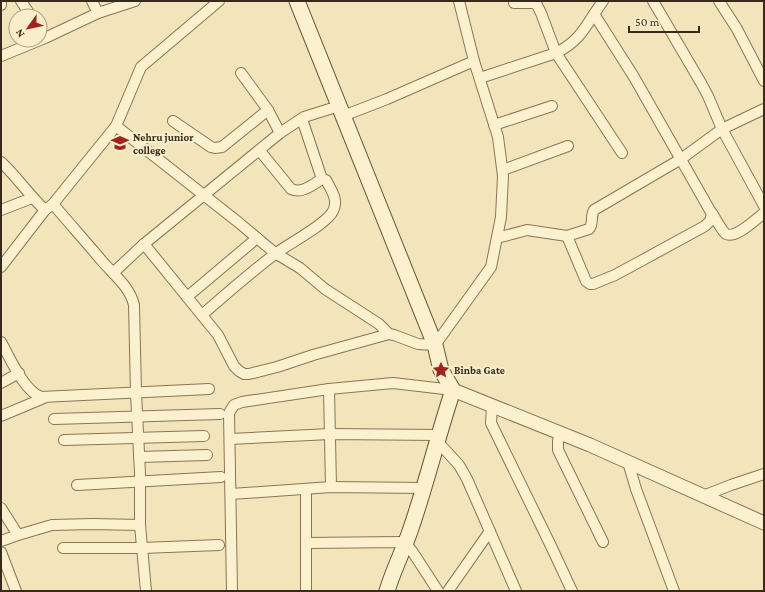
<svg xmlns="http://www.w3.org/2000/svg" width="765" height="592" viewBox="0 0 765 592" font-family="'Crimson Pro',serif">
<rect width="100%" height="100%" fill="#f2e4bb"/>
<g fill="none" stroke-linecap="round" stroke-linejoin="round">
<g stroke="#8b7454" stroke-width="12">
<g id="minor">
<path d="M 21,1 L 31,16"/>
<path d="M 92,1 L 98,13"/>
<path d="M 653,1 L 701,83 L 708,96 L 722,129 L 764,206"/>
<path d="M 719,1 L 737,29 L 764,81"/>
<path d="M 514,3 L 533,3 L 537,5 L 541,13 L 556,53 L 622,153"/>
<path d="M 1,5 L 1,1"/>
<path d="M 1,56 L 45,38 L 98,13 L 135,1"/>
<path d="M 241,73 L 268,110 L 280,133"/>
<path d="M 480,78 L 556,53 C 583,39 586,24 603,1"/>
<path d="M 343,116 L 387,99 L 474,61"/>
<path d="M 173,121 L 211,147 L 215,148 L 222,147 L 268,110"/>
<path d="M 494,125 L 552,106"/>
<path d="M 116,126 L 238,222 L 275,253 L 300,268 L 325,289 L 379,324 L 389,334 L 394,335 L 418,344 L 435,345 L 491,267 L 501,217 L 503,176 L 498,137 L 474,61 L 459,1"/>
<path d="M 260,151 L 291,189 C 302,194 312,185 322,179"/>
<path d="M 1,162 C 17,177 29,195 45,210"/>
<path d="M 503,170 L 568,146"/>
<path d="M 53,204 C 69,223 86,242 102,261 C 114,275 130,287 134,305 L 136,393 L 140,473 L 140,525"/>
<path d="M 1,210 L 32,198"/>
<path d="M 712,213 C 715,218 722,231 726,234 C 736,239 756,219 764,213"/>
<path d="M 567,236 L 586,281 L 590,284 L 593,284 L 615,275 L 639,262 L 705,226 L 710,221 L 712,214 L 634,77 L 594,14"/>
<path d="M 497,238 L 527,230 L 567,236 L 589,229 C 594,224 590,216 594,210 L 681,159 L 722,129 L 764,109"/>
<path d="M 144,244 L 218,335 L 234,366 L 239,371 L 244,374 L 249,374 L 277,367 L 313,355 L 389,334"/>
<path d="M 1,267 L 45,210 L 53,204 L 116,126 L 141,67 L 219,1"/>
<path d="M 113,273 L 144,244 L 280,133 L 304,117 L 339,106"/>
<path d="M 187,297 L 257,238"/>
<path d="M 202,315 C 226,294 250,273 275,254 C 288,244 327,224 333,211 C 339,200 331,190 326,180 L 322,179 L 302,119"/>
<path d="M 1,342 C 10,358 24,391 41,397 L 209,389"/>
<path d="M 1,383 L 19,373"/>
<path d="M 329,389 L 331,487"/>
<path d="M 492,406 L 491,423 L 551,546 L 572,591"/>
<path d="M 1,416 L 44,398"/>
<path d="M 54,419 L 220,414"/>
<path d="M 560,433 L 558,441 L 558,450 L 603,542"/>
<path d="M 230,439 L 330,434 L 439,435"/>
<path d="M 64,440 L 204,436"/>
<path d="M 437,441 L 459,465 L 467,479 L 516,591"/>
<path d="M 139,457 L 207,455"/>
<path d="M 628,462 L 636,489 L 674,591"/>
<path d="M 77,485 L 221,477"/>
<path d="M 306,489 L 306,591"/>
<path d="M 231,494 L 331,487 L 424,488"/>
<path d="M 703,496 L 731,485 L 764,474"/>
<path d="M 1,508 L 18,535"/>
<path d="M 1,541 L 18,535 L 52,525 L 93,524 L 140,525 L 146,591"/>
<path d="M 306,543 L 401,542 L 408,546 L 412,551 L 438,591"/>
<path d="M 63,548 L 142,548 L 219,545"/>
<path d="M 1,552 L 16,591"/>
<path d="M 232,591 L 229,413 L 234,405 L 242,402 L 329,389 L 393,383 L 453,390"/>
<path d="M 448,591 L 490,531"/>
</g>
</g>
<g stroke="#8b7454" stroke-width="15">
<path id="tertiary" d="M 453,390 L 590,445 L 764,523"/>
</g>
<g stroke="#6c5437" stroke-width="17">
<path id="secondary" d="M 297,1 L 435,345 L 441,370 L 453,390 C 437,438 426,486 409,534 C 402,553 393,571 387,591"/>
</g>
<use href="#minor" stroke="#fcf1cf" stroke-width="10"/>
<use href="#tertiary" stroke="#fcf1cf" stroke-width="13"/>
<use href="#secondary" stroke="#fcf1cf" stroke-width="15"/>
</g>
<defs>
<g id="school-bare" transform="scale(1.38)"><path d="M0-5L7-2L0 1L-7-2ZM-4 1L0 2.5L4 1V4Q0 6-4 4Z" fill="#9f231e" stroke="#f9eecc" stroke-width="2.5" paint-order="stroke"/></g>
<g id="sight-bare" transform="scale(1.38)"><path d="M0-6L1.8-2.2L6-1.7L2.9 1.2L3.7 5.4L0 3.3L-3.7 5.4L-2.9 1.2L-6-1.7L-1.8-2.2Z" fill="#9f231e" stroke="#f9eecc" stroke-width="2.5" paint-order="stroke"/></g>
</defs>
<g fill-rule="evenodd">
<use href="#school-bare" x="120" y="143"/>
<use href="#sight-bare" x="441" y="370"/>
</g>
<g text-anchor="middle" stroke-width="4" stroke-linejoin="round" paint-order="stroke">
<g font-size="11" font-weight="bold" fill="#382a1a" stroke="#f9eecc" text-anchor="start">
<text x="133" y="141">Nehru junior<tspan x="133" dy="13">college</tspan></text>
<text x="454" y="374">Binba Gate</text>
</g>
</g>
<rect width="765" height="592" fill="none" stroke="#382a1a" stroke-width="4"/>
<g transform="translate(28 28) rotate(237)"><circle r="19" fill="#f9eecc" stroke="#aca085"/>
<path d="M0-3L7 15L0 10L-7 15Z" fill="#9f231e"/>
<text y="-6" font-size="11" font-weight="bold" text-anchor="middle" fill="#382a1a">N</text>
</g>
<path d="M629 26v6h70v-6" fill="none" stroke="#382a1a" stroke-width="2"/>
<text x="635" y="26" font-size="12" fill="#382a1a" stroke="#f9eecc" stroke-width="3" paint-order="stroke">50 m</text>
</svg>
